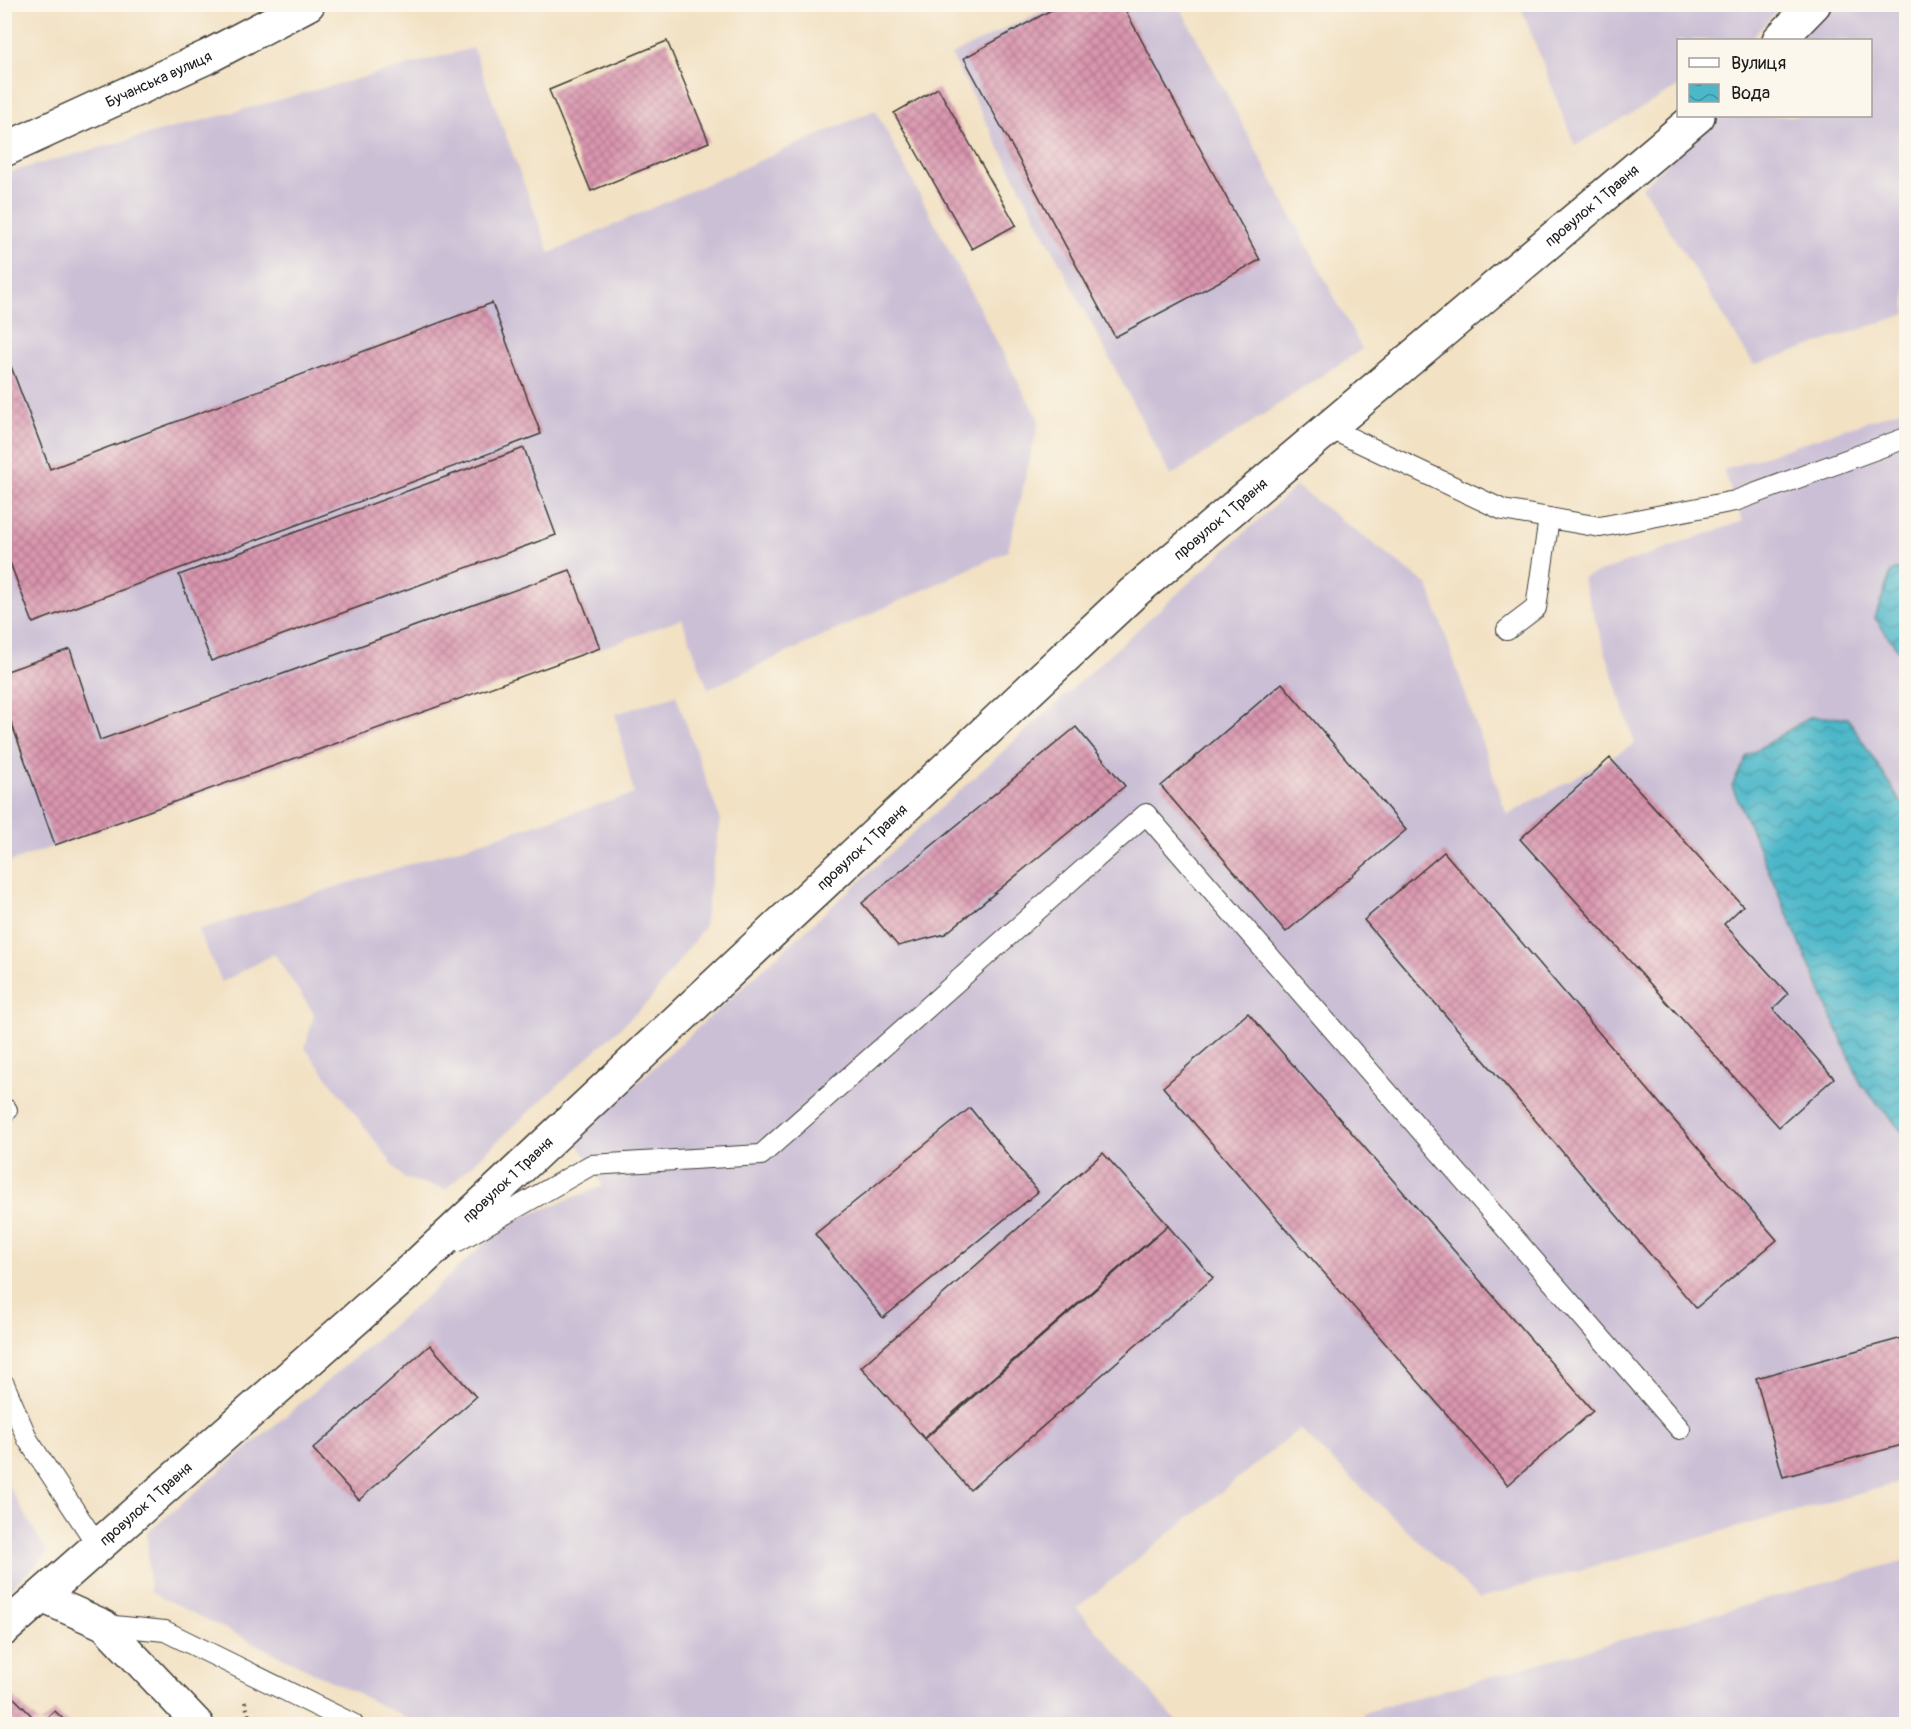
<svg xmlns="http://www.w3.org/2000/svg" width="1911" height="1729" viewBox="0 0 1911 1729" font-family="Pangolin,sans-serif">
<defs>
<pattern id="water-waves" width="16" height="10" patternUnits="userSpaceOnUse" patternTransform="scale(1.5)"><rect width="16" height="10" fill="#4cb7c9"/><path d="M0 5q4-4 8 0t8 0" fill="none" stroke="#3e94a2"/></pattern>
<pattern id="building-cross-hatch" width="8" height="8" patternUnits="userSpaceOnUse" patternTransform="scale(1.5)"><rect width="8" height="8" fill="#da96af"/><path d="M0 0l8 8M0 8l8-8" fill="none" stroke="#b07a8e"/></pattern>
</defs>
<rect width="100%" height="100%" fill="#fbf7ec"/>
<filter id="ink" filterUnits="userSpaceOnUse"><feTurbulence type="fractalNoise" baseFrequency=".0167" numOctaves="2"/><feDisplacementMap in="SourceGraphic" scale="12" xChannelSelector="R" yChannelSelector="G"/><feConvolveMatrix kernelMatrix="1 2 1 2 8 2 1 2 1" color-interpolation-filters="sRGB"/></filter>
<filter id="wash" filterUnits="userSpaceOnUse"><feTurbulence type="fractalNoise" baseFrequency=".008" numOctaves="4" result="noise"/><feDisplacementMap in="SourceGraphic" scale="24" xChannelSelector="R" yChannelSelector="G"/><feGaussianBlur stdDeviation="1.35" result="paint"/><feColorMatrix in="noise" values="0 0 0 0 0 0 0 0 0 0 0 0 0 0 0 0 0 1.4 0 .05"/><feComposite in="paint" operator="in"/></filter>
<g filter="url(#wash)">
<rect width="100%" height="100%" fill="#f2e1c3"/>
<g fill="#cbbfd5">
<path d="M 1055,5 L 1179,5 L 1362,349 L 1171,476 L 951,55 Z"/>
<path d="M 1520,5 L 1782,5 L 1750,40 L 1678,40 L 1678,87 L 1575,146 Z"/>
<path d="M 1831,5 L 1906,5 L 1906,314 L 1754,365 L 1642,187 L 1716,116 L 1870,116 L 1870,40 L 1794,40 Z"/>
<path d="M 473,48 L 550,253 L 875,110 L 1039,421 L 1008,551 L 708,689 L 682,619 L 5,864 L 5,173 Z"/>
<path d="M 1906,408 L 1906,1481 L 1479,1598 L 1299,1429 L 1077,1608 L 1179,1724 L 419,1724 L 150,1592 L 147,1533 L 432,1292 L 505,1224 L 603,1186 L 575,1139 L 1296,486 L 1428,585 L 1507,815 L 1635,744 L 1582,578 L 1743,521 L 1723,470 Z"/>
<path d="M 676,695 L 720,819 L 704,927 L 650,1000 L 446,1189 L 403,1178 L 305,1048 L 314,1014 L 274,954 L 222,982 L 198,930 L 634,794 L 615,714 Z"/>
<path d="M 5,1480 L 48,1554 L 5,1593 L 4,1593 Z"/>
<path d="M 1906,1560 L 1906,1724 L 1366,1724 L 1362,1713 Z"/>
</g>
<g fill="url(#water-waves)" stroke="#346a72" stroke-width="1.5">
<path d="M 1906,566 L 1906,661 L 1875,618 L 1891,572 Z"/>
<path d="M 1810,717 L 1848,718 L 1906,810 L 1906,1136 L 1861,1084 L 1732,786 L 1747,756 Z"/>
</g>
<g id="blocks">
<g fill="url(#building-cross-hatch)">
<path d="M 1062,4 L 1122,4 L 1260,260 L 1115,337 L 964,58 Z"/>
<path d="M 667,41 L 709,142 L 591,191 L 549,90 Z"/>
<path d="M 938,88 L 1016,225 L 972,249 L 894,113 Z"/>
<path d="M 492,303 L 541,434 L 33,623 L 4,547 L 4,348 L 50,469 Z"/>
<path d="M 524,448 L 556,535 L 211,661 L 179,575 Z"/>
<path d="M 570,570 L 600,648 L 55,845 L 4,702 L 4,672 L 70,649 L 100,740 Z"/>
<path d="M 1282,683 L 1406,830 L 1286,932 L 1161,786 Z"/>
<path d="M 1076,727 L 1125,786 L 945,934 L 898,946 L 862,903 Z"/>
<path d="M 1610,758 L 1743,906 L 1724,924 L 1788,994 L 1773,1009 L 1834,1078 L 1779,1127 L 1520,839 Z"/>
<path d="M 1444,852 L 1777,1240 L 1696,1308 L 1364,920 Z"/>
<path d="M 1248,1013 L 1593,1411 L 1508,1485 L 1163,1087 Z"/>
<path d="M 970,1108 L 1038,1192 L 883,1318 L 815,1234 Z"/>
<path d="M 1103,1153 L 1168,1225 L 924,1438 L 861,1367 Z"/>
<path d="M 1168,1226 L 1213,1278 L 970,1490 L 925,1439 Z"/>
<path d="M 1906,1337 L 1906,1444 L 1783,1477 L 1756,1378 Z"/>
<path d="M 430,1345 L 476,1397 L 359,1500 L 313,1449 Z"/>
<path d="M 10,1694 L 40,1724 L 55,1711 L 68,1724 L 4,1724 L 4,1699 Z"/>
</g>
</g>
</g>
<g filter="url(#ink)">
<use href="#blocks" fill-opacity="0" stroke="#3c3a35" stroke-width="1.5"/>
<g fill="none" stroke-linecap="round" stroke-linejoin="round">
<g stroke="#3c3a35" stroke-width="22">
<g id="service">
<path d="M 1329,428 L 1503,510 L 1600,527 L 1735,501 L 1906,438"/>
<path d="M 1507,630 L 1536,608 L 1549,518"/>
<path d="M 4,1113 L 7,1110"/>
<path d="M 458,1241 L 591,1165 L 761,1155 L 1146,814 L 1680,1429"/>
<path d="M 4,1384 L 28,1440 L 98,1546"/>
<path d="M 104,1625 L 165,1631 L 353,1724"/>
</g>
</g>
<g stroke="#3c3a35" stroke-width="33">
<path id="pedestrian" d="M 41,1597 L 104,1625 L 198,1724"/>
</g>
<g stroke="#3c3a35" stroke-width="36">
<g id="minor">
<path d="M 1779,40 L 1814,4"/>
<path id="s1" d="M 4,150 L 207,57 L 308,4"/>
<path id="s2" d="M 4,1629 L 419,1263 L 1133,593 L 1698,116"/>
</g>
</g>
<path stroke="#3c3a35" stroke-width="4" stroke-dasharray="1.5 4.5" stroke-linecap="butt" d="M 245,1702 L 251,1724"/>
<use href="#service" stroke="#fff" stroke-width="20"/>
<use href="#pedestrian" stroke="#fff" stroke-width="30"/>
<use href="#minor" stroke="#fff" stroke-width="33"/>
</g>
</g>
<g text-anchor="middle" stroke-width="6" stroke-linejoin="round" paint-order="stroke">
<g font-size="15" fill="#1c1c1c" stroke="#fbf7ec">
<text dy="5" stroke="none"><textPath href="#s1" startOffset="170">Бучанська вулиця</textPath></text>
<text dy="5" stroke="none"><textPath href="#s2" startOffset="2133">провулок 1 Травня</textPath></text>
<text dy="5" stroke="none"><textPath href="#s2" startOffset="1647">провулок 1 Травня</textPath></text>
<text dy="5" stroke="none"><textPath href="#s2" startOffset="1161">провулок 1 Травня</textPath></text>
<text dy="5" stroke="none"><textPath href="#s2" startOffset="675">провулок 1 Травня</textPath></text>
<text dy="5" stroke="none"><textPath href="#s2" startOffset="189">провулок 1 Травня</textPath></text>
</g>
</g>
<rect width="1911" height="1729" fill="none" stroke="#fbf7ec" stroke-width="24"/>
<rect x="1677" y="39" width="195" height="78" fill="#fbf7ec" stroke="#a29f99" stroke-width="1.5"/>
<rect x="1689" y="58" width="30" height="9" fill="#ffffff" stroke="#a29f99" stroke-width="1.5"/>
<text x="1731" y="69" font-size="18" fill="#1c1c1c">Вулиця</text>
<rect x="1689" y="84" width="30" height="18" fill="url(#water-waves)" stroke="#a29f99" stroke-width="1.5"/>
<text x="1731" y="99" font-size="18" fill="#1c1c1c">Вода</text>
</svg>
